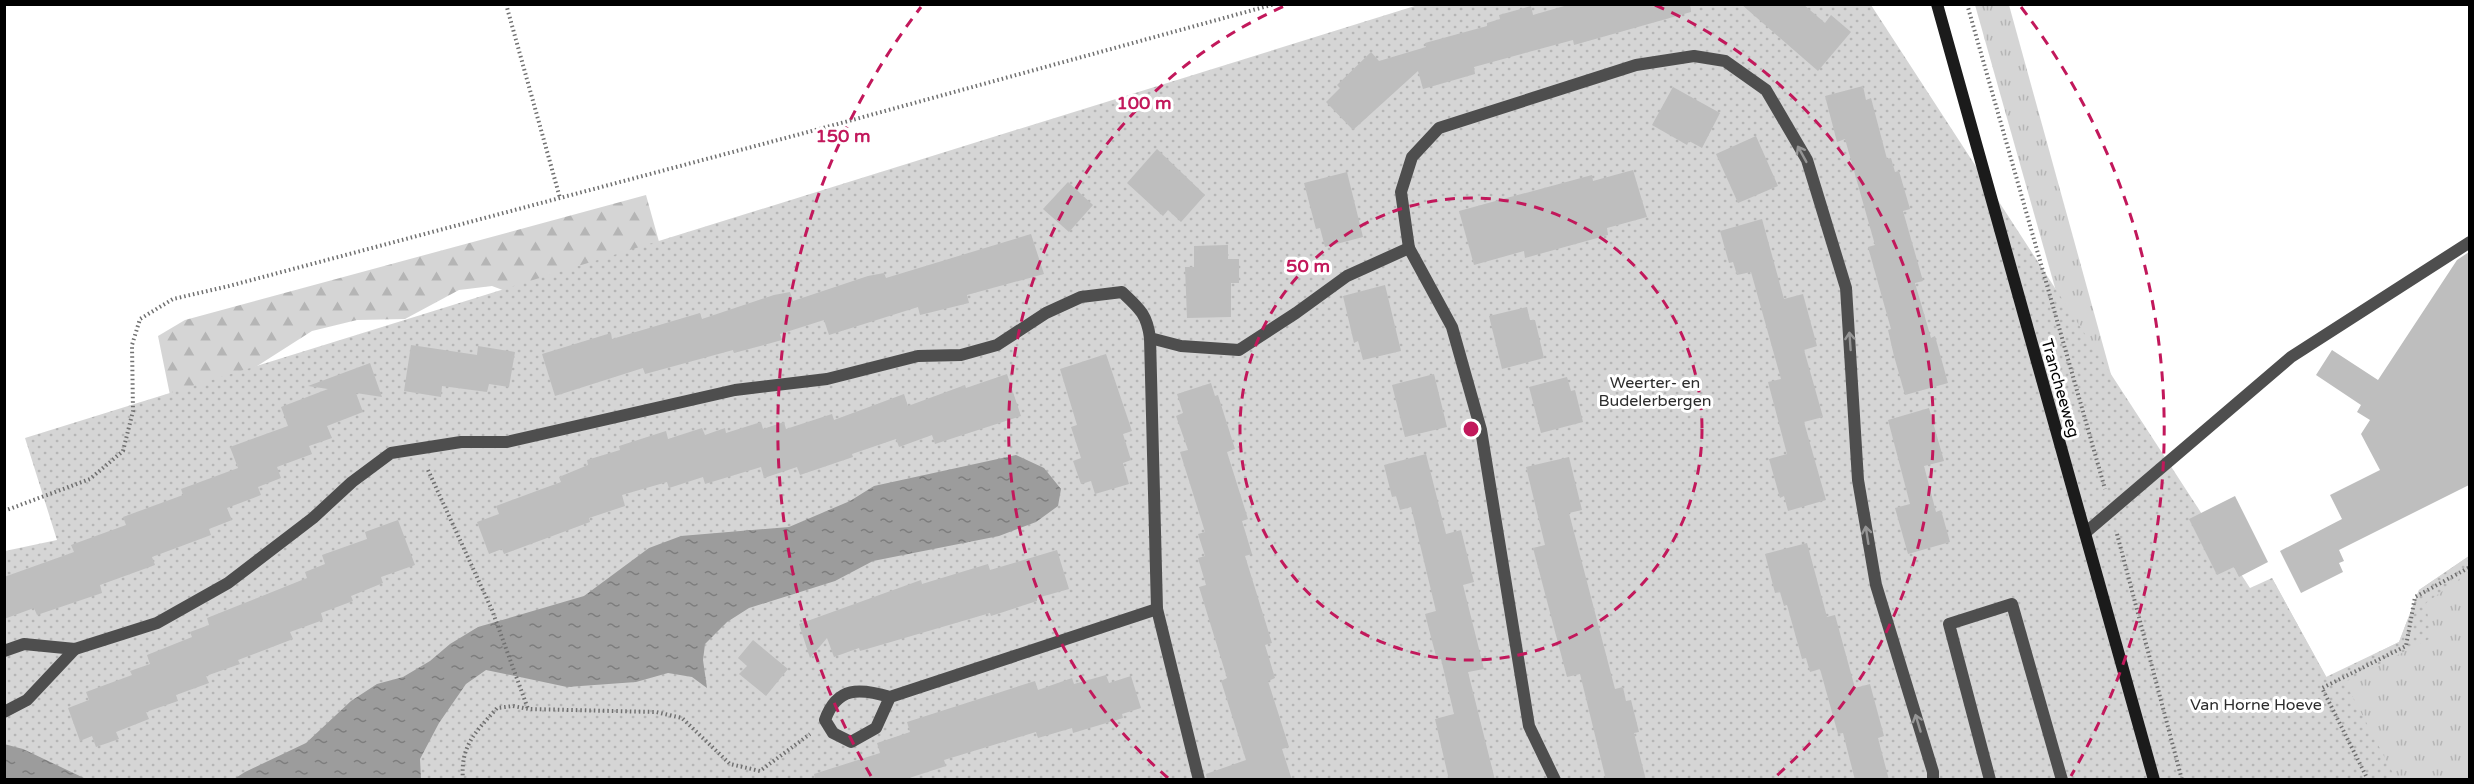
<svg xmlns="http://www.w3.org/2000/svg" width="2474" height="784" viewBox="0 0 2474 784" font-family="'Varela Round',sans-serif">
<defs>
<pattern id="grass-tufts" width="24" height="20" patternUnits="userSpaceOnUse" patternTransform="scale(1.5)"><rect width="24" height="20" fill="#d5d5d5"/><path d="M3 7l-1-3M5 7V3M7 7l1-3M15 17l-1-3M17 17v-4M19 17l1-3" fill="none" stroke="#b5b5b5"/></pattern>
<pattern id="forest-firs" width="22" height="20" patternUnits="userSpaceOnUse" patternTransform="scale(1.5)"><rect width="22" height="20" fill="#d5d5d5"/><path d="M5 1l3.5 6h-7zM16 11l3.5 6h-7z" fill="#b5b5b5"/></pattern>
<pattern id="park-dots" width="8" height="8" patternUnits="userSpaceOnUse" patternTransform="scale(1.5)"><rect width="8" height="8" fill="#d5d5d5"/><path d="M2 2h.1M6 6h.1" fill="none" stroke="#b5b5b5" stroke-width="1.8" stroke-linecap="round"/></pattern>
<pattern id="water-ripples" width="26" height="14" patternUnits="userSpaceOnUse" patternTransform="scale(1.5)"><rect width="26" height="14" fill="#9c9c9c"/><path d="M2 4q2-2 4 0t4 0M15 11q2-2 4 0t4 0" fill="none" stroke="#7d7d7d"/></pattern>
</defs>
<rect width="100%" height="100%" fill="#fff"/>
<g fill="url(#grass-tufts)">
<path d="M 1975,5 L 2009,5 L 2120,407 L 2093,422 Z"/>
<path d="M 2469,556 L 2469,779 L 2202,779 L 2272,578 L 2327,678 L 2399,642 L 2419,590 Z"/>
</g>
<path fill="url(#forest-firs)" d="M 646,195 L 661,249 L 516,295 L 492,286 L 459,290 L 405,319 L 357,320 L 312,331 L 235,380 L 183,459 L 158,336 L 185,320 Z"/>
<path fill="url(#park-dots)" d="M 1418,5 L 1871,5 L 2250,588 L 2272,578 L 2326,677 L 2399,642 L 2419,590 L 2469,556 L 2469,572 L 2426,603 L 2431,638 L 2345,682 L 2396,779 L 5,780 L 5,551 L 57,540 L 25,438 Z"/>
<g fill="url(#water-ripples)">
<path d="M 1016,455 L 1044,468 L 1061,489 L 1058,506 L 1036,522 L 999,536 L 873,561 L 835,581 L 749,608 L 727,622 L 705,644 L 703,660 L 707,688 L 692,677 L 668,673 L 636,682 L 567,687 L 486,670 L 466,684 L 439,723 L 420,759 L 421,779 L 234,779 L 245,772 L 306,743 L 351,701 L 377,684 L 403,677 L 430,661 L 450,644 L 478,627 L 584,596 L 649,548 L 681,536 L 789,527 L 850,501 L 874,486 Z"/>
<path d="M 4,744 L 23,749 L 86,779 L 5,779 Z"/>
</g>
<g fill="#bebebe">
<path d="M 1571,4 L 1690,4 L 1691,12 L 1574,45 L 1573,40 L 1474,67 L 1475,74 L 1423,89 L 1418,71 L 1353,130 L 1326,102 L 1340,88 L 1337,85 L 1371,52 L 1379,61 L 1426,47 L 1425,43 L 1487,26 L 1487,23 L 1500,19 L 1499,15 L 1531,6 L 1533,15 Z"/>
<path d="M 1741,4 L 1803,4 L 1825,23 L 1831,15 L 1851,32 L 1818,71 Z"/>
<path d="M 1863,86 L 1866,100 L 1871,98 L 1887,159 L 1891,158 L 1895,172 L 1899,171 L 1910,209 L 1903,211 L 1923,281 L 1915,283 L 1931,338 L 1935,336 L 1948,383 L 1905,395 L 1894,356 L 1888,330 L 1891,329 L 1868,247 L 1875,245 L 1845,139 L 1837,142 L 1825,96 Z"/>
<path d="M 1673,87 L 1720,113 L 1702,148 L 1689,141 L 1687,145 L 1652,125 Z"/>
<path d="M 1756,136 L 1778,186 L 1738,203 L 1716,154 Z"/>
<path d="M 1157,149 L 1205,195 L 1181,222 L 1168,210 L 1163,216 L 1127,183 Z"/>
<path d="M 1633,170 L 1647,217 L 1607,228 L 1608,235 L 1525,258 L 1524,251 L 1474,265 L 1459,211 L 1592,175 L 1593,181 Z"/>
<path d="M 1347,172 L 1363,237 L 1325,247 L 1320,228 L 1316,229 L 1304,183 Z"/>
<path d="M 1068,182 L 1093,205 L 1069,232 L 1043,209 Z"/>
<path d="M 1762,219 L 1784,299 L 1803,294 L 1817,346 L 1804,350 L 1823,417 L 1804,422 L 1826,500 L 1788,511 L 1784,496 L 1780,498 L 1769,459 L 1787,454 L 1768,382 L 1781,379 L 1751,272 L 1737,275 L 1733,262 L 1729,263 L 1720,231 Z"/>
<path d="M 1031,234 L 1044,274 L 967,295 L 969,303 L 920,315 L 918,307 L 829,335 L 824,320 L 780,334 L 782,340 L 734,353 L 733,350 L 645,374 L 643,368 L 555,396 L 542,354 L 611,333 L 612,339 L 700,313 L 702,319 L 774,295 L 790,292 L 793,301 L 868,276 L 884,273 L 886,278 Z"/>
<path d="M 1228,245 L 1228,259 L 1239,259 L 1239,283 L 1231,283 L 1231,317 L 1187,318 L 1185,267 L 1194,267 L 1194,246 Z"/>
<path d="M 2469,252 L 2469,485 L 2339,550 L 2344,561 L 2339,563 L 2343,572 L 2301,593 L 2280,551 L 2342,519 L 2330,495 L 2380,470 L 2361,434 L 2370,420 L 2357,412 L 2361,405 L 2316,375 L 2332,350 L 2378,380 L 2457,260 Z"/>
<path d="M 1385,285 L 1401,351 L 1363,360 L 1358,341 L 1354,343 L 1343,296 Z"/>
<path d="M 1527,307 L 1530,320 L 1535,320 L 1544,358 L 1502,369 L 1489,316 Z"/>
<path d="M 411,345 L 477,355 L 478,346 L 515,352 L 509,387 L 489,384 L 487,392 L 442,386 L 441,397 L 404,391 Z"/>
<path d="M 1106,354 L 1132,431 L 1123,434 L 1131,460 L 1123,463 L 1129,484 L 1095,494 L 1091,481 L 1081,484 L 1073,461 L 1081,458 L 1071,427 L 1077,425 L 1060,369 Z"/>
<path d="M 370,363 L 382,397 L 356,393 L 363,412 L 327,426 L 332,438 L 309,446 L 312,454 L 277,467 L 281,478 L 258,487 L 261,495 L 227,508 L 232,520 L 209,529 L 211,535 L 152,557 L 155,565 L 100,585 L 102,593 L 37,615 L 34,608 L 4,619 L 4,577 L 74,552 L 71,545 L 126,525 L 123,517 L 183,495 L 181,489 L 238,468 L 230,447 L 288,426 L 281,407 L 328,389 L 308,386 Z"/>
<path d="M 1007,374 L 1021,416 L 935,444 L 932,435 L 899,447 L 896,439 L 852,454 L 853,457 L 800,475 L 797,467 L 764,478 L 761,467 L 705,484 L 703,477 L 669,488 L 667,482 L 622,495 L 625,506 L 589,518 L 590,522 L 504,554 L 502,549 L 489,554 L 477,522 L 499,514 L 496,506 L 561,482 L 559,477 L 588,465 L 587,460 L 620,450 L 619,446 L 666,431 L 668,439 L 702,428 L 705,435 L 725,428 L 726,433 L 761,422 L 763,429 L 784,422 L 786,429 L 832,414 L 834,420 L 904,394 L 908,406 L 965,385 L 966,388 Z"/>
<path d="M 1434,374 L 1447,427 L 1405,437 L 1392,385 Z"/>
<path d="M 1567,377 L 1571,391 L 1575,390 L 1583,422 L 1541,433 L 1529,387 Z"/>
<path d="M 1211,383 L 1215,396 L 1218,395 L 1235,449 L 1227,452 L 1248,519 L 1242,521 L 1252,554 L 1245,556 L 1272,643 L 1265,645 L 1275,678 L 1268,681 L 1289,747 L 1282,749 L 1292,780 L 1207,780 L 1206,774 L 1246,760 L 1221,681 L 1227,678 L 1199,587 L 1206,585 L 1198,558 L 1205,556 L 1198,534 L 1205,532 L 1180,452 L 1188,450 L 1176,416 L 1183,413 L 1177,394 Z"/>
<path d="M 1929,408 L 1944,461 L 1924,466 L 1936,512 L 1941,510 L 1950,542 L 1908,554 L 1895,508 L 1910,504 L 1888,420 Z"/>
<path d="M 1426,454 L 1446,534 L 1461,530 L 1474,582 L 1463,585 L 1484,669 L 1468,672 L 1495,780 L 1449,780 L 1435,719 L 1454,714 L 1441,659 L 1437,660 L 1425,614 L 1436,611 L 1411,507 L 1400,510 L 1396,496 L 1392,497 L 1384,465 Z"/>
<path d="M 1569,457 L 1582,510 L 1569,513 L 1615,689 L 1623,687 L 1626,701 L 1631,700 L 1639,732 L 1634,733 L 1646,780 L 1606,780 L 1580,674 L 1567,677 L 1533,548 L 1545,545 L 1526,467 Z"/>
<path d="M 2235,496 L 2268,562 L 2239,577 L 2234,567 L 2217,575 L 2189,519 Z"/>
<path d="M 398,520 L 415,565 L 381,577 L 383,583 L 351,596 L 353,601 L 321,613 L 323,620 L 290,632 L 293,639 L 238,660 L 240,664 L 206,676 L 209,683 L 176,695 L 178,701 L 146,712 L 149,719 L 116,732 L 119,739 L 96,747 L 92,736 L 80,741 L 68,708 L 89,700 L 86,692 L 132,675 L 130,671 L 150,664 L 147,655 L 192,637 L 190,632 L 209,625 L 207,618 L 307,578 L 305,572 L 325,564 L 322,555 L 367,539 L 365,532 Z"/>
<path d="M 1807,543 L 1827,617 L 1835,615 L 1855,688 L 1870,684 L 1884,736 L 1878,738 L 1889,780 L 1855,780 L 1843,733 L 1838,734 L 1820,669 L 1810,672 L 1806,658 L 1802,659 L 1787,605 L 1784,606 L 1780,592 L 1775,593 L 1765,554 Z"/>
<path d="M 1057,550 L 1069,589 L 1037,598 L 1037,601 L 991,616 L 990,613 L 860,651 L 859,648 L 834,657 L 827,638 L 810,658 L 799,624 L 921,580 L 922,584 L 988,564 L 990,570 Z"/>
<path d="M 753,640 L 788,669 L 766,696 L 739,674 L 747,666 L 738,658 Z"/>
<path d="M 1106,675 L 1109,683 L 1131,676 L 1141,708 L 1122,714 L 1123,718 L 1073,733 L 1072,728 L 1038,738 L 1036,732 L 944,760 L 946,766 L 903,780 L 815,780 L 814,774 L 880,753 L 877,743 L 910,732 L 907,722 L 1035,681 L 1038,690 L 1072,678 L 1074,684 Z"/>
</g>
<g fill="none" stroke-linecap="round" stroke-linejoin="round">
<g stroke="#707070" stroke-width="4" stroke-dasharray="1.5 3" stroke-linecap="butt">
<path d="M 506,4 L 560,198"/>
<path d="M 1967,4 L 2105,489"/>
<path d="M 428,470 L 492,610 L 528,709"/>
<path d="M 4,511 L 90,479 L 123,451 L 133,411 L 132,345 L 140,319 L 173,299 L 229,286 L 823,128 L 1275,4"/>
<path d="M 2117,534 L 2182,780"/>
<path d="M 463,780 C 460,745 476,732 497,708 L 513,706 L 529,709 L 656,712 L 682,718 L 730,764 L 760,771 L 810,734"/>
<path d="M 2368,780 L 2322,688 L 2406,646 L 2415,597 L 2470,567"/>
</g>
<g stroke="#4e4e4e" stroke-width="12">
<path d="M 2085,533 L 2291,357 L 2470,242"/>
<path d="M 1157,609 L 1199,780"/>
<path d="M 4,651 L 24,644 L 75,649 L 157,623 L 228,583 L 313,518 L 352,482 L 391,453 L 461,442 L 507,442 L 735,390 L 827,379 L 918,356 L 961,355 L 997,345 L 1046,313 L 1081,297 L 1122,292 C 1139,308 1147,314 1150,338 L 1181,346 L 1239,350 L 1296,313 L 1347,276 L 1409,248"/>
<path d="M 890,697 L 876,728 L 851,742 L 833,733 L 825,720 C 837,686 860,688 890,697 L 1157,609 L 1150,338"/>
<path d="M 4,712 L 27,700 L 75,649"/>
<path d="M 1555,780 L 1529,726 L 1481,430 L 1452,327 L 1409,248 L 1401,192 L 1412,157 L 1439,128 L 1636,65 L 1694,56 L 1725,61 L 1766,90 L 1807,160 L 1846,288 L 1858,480 L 1876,585 L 1933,772 L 1933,780"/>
<path d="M 1990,780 L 1949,624 L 2012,604 L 2062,780"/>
</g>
<path stroke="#1b1b1b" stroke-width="12" d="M 1937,4 L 2154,780"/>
</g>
<defs><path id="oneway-shaft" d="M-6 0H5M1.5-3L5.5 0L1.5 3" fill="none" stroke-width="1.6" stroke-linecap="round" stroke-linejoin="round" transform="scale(1.5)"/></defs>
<g stroke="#959595">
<use href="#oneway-shaft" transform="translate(1802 154) rotate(-119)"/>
<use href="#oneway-shaft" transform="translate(1850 341) rotate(-94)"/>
<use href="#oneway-shaft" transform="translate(1867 535) rotate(-99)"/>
<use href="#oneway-shaft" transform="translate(1918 723) rotate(-107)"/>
</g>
<g fill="none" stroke="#c2185b" stroke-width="3" stroke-dasharray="10 8">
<circle cx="1471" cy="429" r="231"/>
<path d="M1168 778A462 462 0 0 1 1287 5M1655 5A462 462 0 0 1 1774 778"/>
<path d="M871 776A693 693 0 0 1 921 7M2021 7A693 693 0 0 1 2071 776"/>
</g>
<g text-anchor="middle" stroke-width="6" stroke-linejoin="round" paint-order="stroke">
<g font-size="16" fill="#2c2c2c" stroke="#fff">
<text x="1655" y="388">Weerter- en<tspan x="1655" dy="18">Budelerbergen</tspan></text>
<text x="2256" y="710">Van Horne Hoeve</text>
</g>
<g font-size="16" fill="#000" stroke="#fff">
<text transform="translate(2061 388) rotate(74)" y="6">Trancheeweg</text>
</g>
</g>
<circle cx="1471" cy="429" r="9" fill="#c2185b" stroke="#fff" stroke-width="3"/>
<g font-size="18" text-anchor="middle" font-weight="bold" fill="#c2185b" stroke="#fff" stroke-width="6" stroke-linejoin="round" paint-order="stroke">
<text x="1144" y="109">100 m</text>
<text x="843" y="142">150 m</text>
<text x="1308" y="272">50 m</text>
</g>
<rect width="2474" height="784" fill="none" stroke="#000000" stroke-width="12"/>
</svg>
